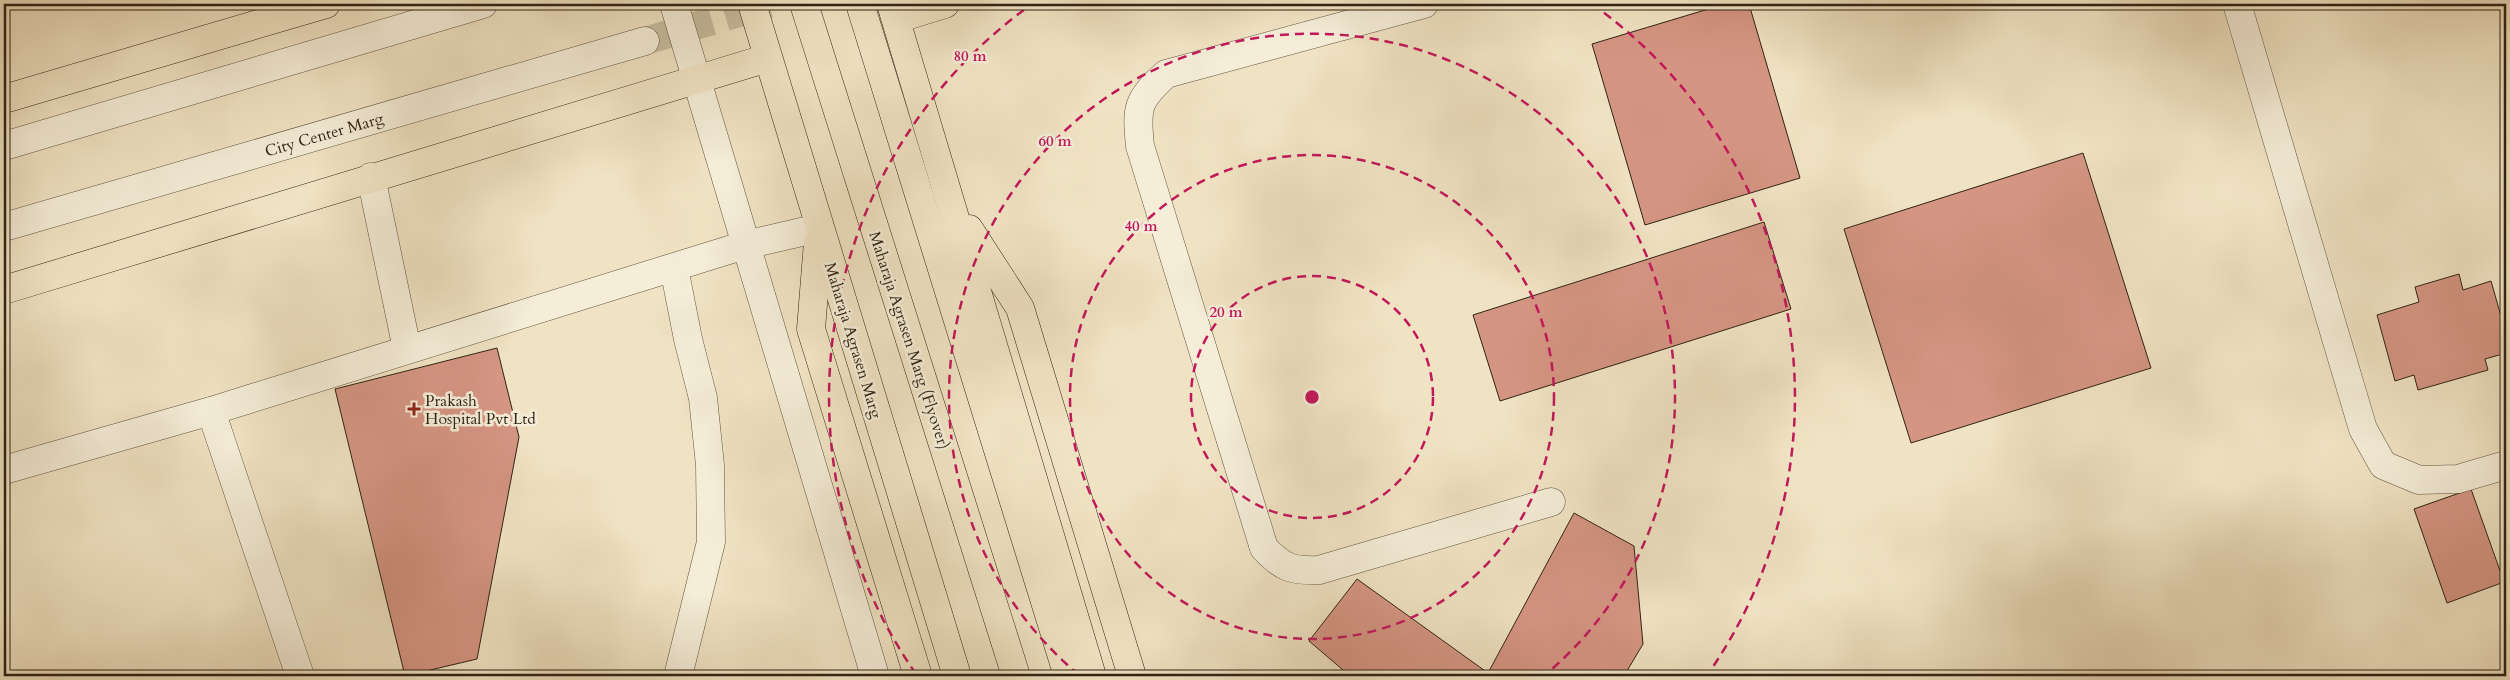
<svg xmlns="http://www.w3.org/2000/svg" width="2510" height="680" viewBox="0 0 2510 680" font-family="Cardo,serif">
<rect width="100%" height="100%" fill="#f0e3c3"/>
<filter id="stains"><feTurbulence type="fractalNoise" baseFrequency=".004" numOctaves="4"/><feColorMatrix values="0 0 0 0 .2 0 0 0 0 .09 0 0 0 0 .02 0 0 0 .5 -.17"/></filter>
<radialGradient id="worn" r=".72"><stop offset=".6" stop-color="#630" stop-opacity="0"/><stop offset="1" stop-color="#630" stop-opacity=".3"/></radialGradient>
<g fill="#d59583" stroke="#2f2313">
<path d="M 1725,4 L 1749,4 L 1800,178 L 1645,225 L 1592,44 Z"/>
<path d="M 2083,153 L 2151,368 L 1911,443 L 1844,229 Z"/>
<path d="M 1764,222 L 1791,309 L 1500,401 L 1473,315 Z"/>
<path d="M 2459,274 L 2463,290 L 2491,281 L 2506,334 L 2506,353 L 2485,359 L 2488,370 L 2418,390 L 2414,375 L 2395,381 L 2377,315 L 2419,302 L 2415,287 Z"/>
<path d="M 497,348 L 519,437 L 477,659 L 405,676 L 335,389 Z"/>
<path d="M 2471,489 L 2504,582 L 2447,603 L 2414,509 Z"/>
<path d="M 1574,513 L 1634,546 L 1643,644 L 1624,676 L 1350,676 L 1309,641 L 1357,579 L 1488,673 Z"/>
</g>
<g fill="none" stroke-linecap="round" stroke-linejoin="round">
<path stroke="#c9bda0" stroke-width="28" stroke-dasharray="28 14" stroke-linecap="butt" d="M 645,41 L 769,4"/>
<g stroke="#5f533f" stroke-width="29">
<g id="minor">
<path d="M 674,4 L 875,676"/>
<path d="M 1424,4 L 1166,74 C 1137,100 1136,108 1140,146 L 1264,548 C 1283,568 1291,571 1319,570 L 1551,502"/>
<path d="M 2237,4 L 2363,429 L 2383,465 L 2419,480 L 2458,479 L 2506,465"/>
<path d="M 4,146 L 483,4"/>
<path d="M 371,177 L 407,349"/>
<path d="M 4,227 L 645,41"/>
<path d="M 674,268 L 688,339 L 703,398 L 710,465 L 711,542 L 678,676"/>
<path d="M 211,411 L 300,676"/>
<path d="M 4,470 L 211,411 L 745,245 L 819,228"/>
</g>
</g>
<g stroke="#2f2313" stroke-width="29">
<g id="major">
<path d="M 752,4 L 957,676"/>
<path d="M 804,4 L 1016,676"/>
<path d="M 860,4 L 1068,676"/>
<path d="M 891,4 L 1092,676"/>
<path d="M 896,19 L 945,4"/>
<path d="M 4,99 L 326,4"/>
<path d="M 969,229 L 1020,308 L 1132,676"/>
<path d="M 818,242 L 811,329 L 918,676"/>
<path d="M 4,290 L 768,58"/>
</g>
</g>
<use href="#minor" stroke="#f5edd8" stroke-width="28"/>
<use href="#major" stroke="#f0e3c3" stroke-width="28"/>
</g>
<g fill="none" stroke="#c2185b" stroke-width="2.5" stroke-dasharray="9 6">
<circle cx="1312" cy="397" r="121"/>
<circle cx="1312" cy="397" r="242"/>
<path d="M1079 675A363 363 0 1 1 1545 675"/>
<path d="M916 674A483 483 0 0 1 1032 4M1592 4A483 483 0 0 1 1708 674"/>
</g>
<path fill="#8f2418" stroke="#f5edd8" stroke-width="2" d="M411.5 401.5h5v5h5v5h-5v5h-5v-5h-5v-5h5z"/>
<g text-anchor="middle" stroke-width="5" stroke-linejoin="round" paint-order="stroke">
<g font-size="16" fill="#2f2313" stroke="#f5edd8">
<text transform="translate(324 134) rotate(-16)" y="6">City Center Marg</text>
<text transform="translate(854 340) rotate(73)" y="6">Maharaja Agrasen Marg</text>
<text transform="translate(910 340) rotate(72)" y="6">Maharaja Agrasen Marg (Flyover)</text>
</g>
<g font-size="16" fill="#2f2313" stroke="#f5edd8" text-anchor="start">
<text x="425" y="406">Prakash<tspan x="425" dy="18">Hospital Pvt Ltd</tspan></text>
</g>
</g>
<circle cx="1312" cy="397" r="8" fill="#c2185b" stroke="#f5edd8" stroke-width="2.5"/>
<g font-size="15" text-anchor="middle" font-weight="bold" fill="#c2185b" stroke="#f5edd8" stroke-width="5" stroke-linejoin="round" paint-order="stroke">
<text x="970" y="61">80 m</text>
<text x="1055" y="146">60 m</text>
<text x="1141" y="231">40 m</text>
<text x="1226" y="317">20 m</text>
</g>
<rect width="2510" height="680" fill="none" stroke="#f0e3c3" stroke-width="20"/>
<rect x="5" y="5" width="2500" height="670" fill="none" stroke="#2f2313" stroke-width="2.5"/>
<rect x="10" y="10" width="2490" height="660" fill="none" stroke="#2f2313"/>
<rect width="100%" height="100%" filter="url(#stains)"/>
<rect width="100%" height="100%" fill="url(#worn)"/>
</svg>
